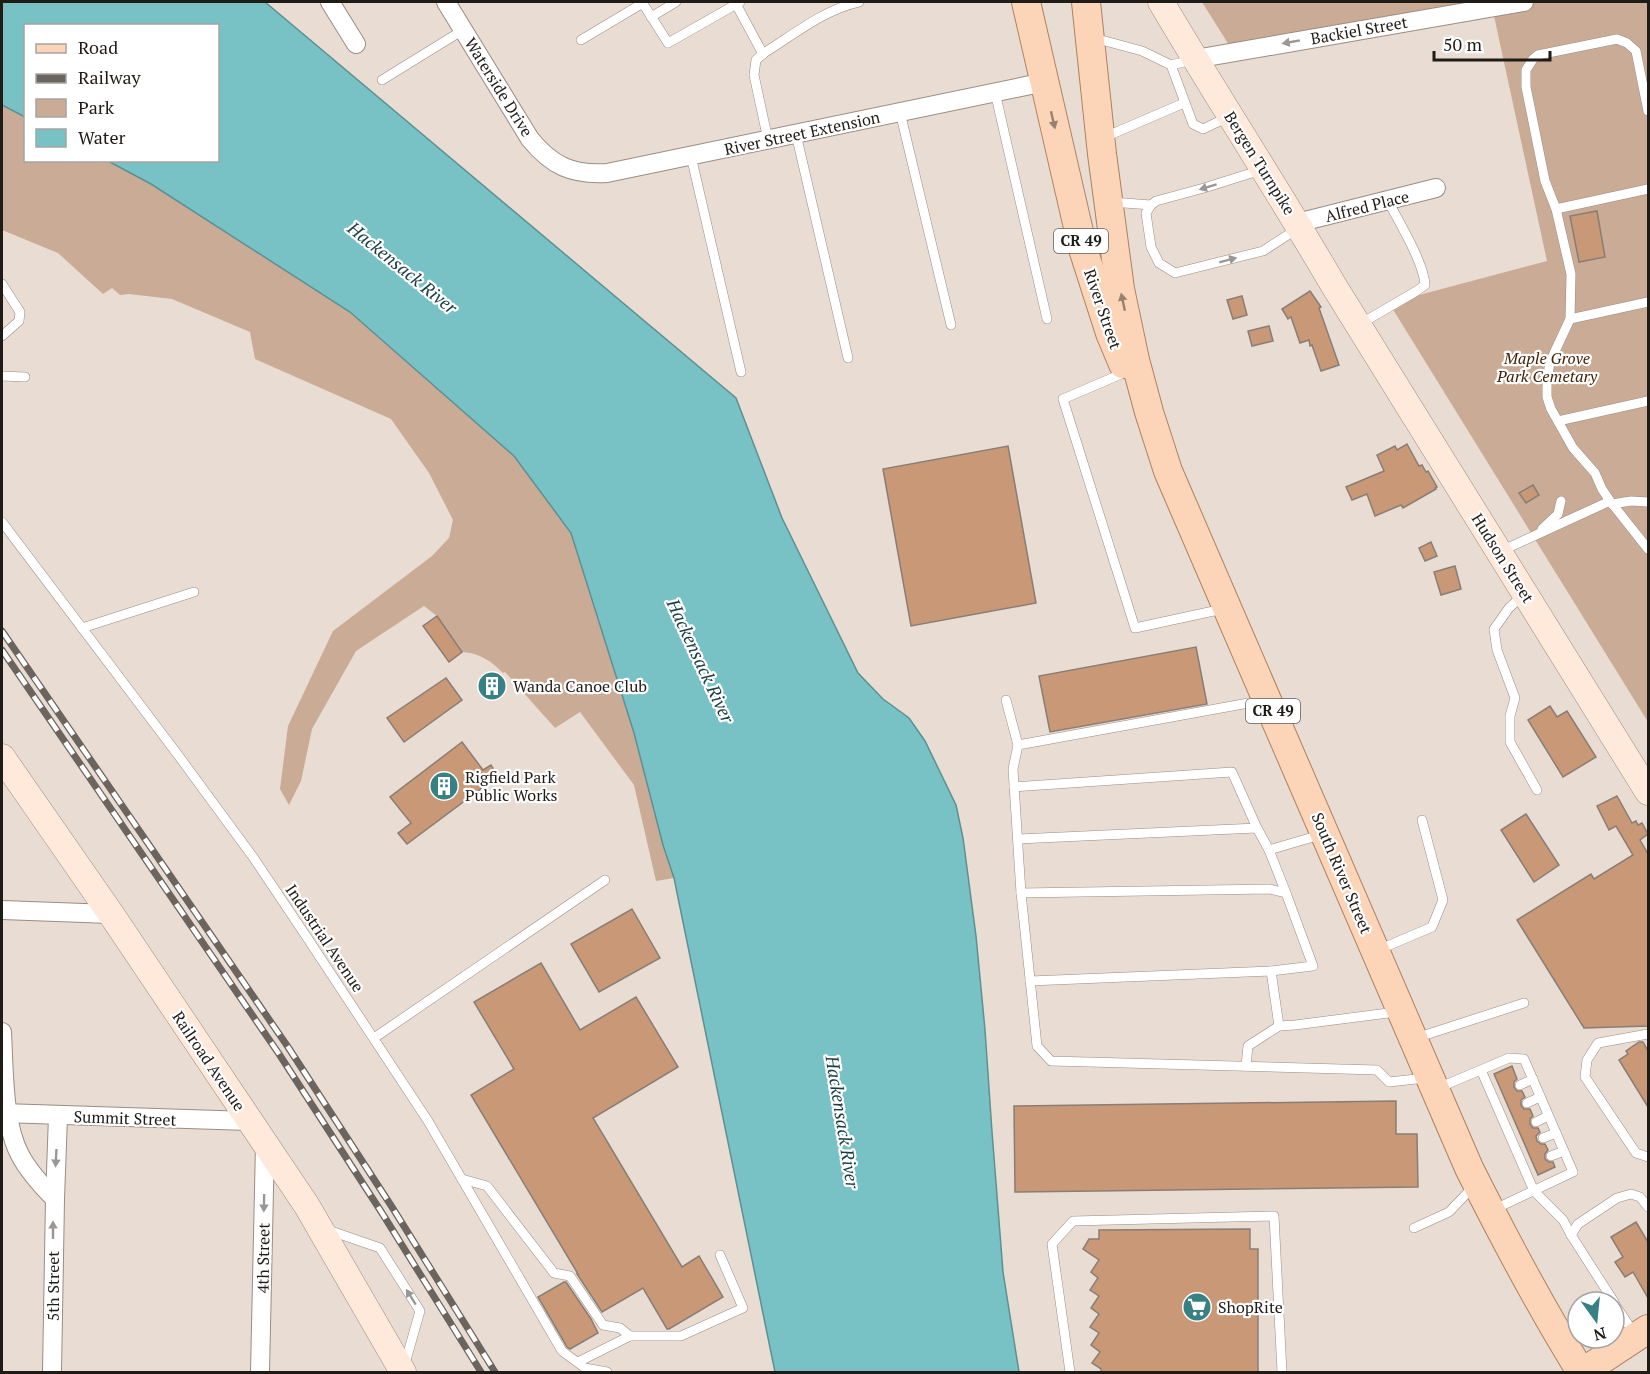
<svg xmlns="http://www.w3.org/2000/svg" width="1650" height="1374" viewBox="0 0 1650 1374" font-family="'PT Serif',serif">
<rect width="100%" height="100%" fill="#e9dcd2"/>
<g fill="#caab96">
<path d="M 1202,2 L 1475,2 L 1229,45 Z"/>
<path d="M 1491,2 L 1647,2 L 1648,11 L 1648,722 L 1389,303 L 1547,261 Z"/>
<path d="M 2,105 L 25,117 L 26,160 L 108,161 L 151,184 L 350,312 L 514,456 L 571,533 L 634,733 L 663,845 L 674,878 L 656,881 L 634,785 L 580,712 L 555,728 L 505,672 L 503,673 C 491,661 480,653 462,652 L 437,616 L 424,606 L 356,651 L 312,729 L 301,781 L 289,805 L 280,789 L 288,726 L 333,631 L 432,556 L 449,538 L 453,520 L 429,473 L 391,419 L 255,359 L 250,332 L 172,299 L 129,294 L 120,295 L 112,288 L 103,294 L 58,253 L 2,230 Z"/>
</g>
<path fill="#78c2c6" stroke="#5d9092" stroke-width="1.5" d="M 2,2 L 265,2 L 736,398 L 782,518 L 858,673 L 883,699 L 909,718 L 925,741 L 956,805 L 963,838 L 976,936 L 985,1030 L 992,1132 L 1003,1272 L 1019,1372 L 775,1372 L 674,878 L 663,845 L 634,733 L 571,533 L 514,456 L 350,312 L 151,184 L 108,161 L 218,160 L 218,26 L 26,26 L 25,117 L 2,105 Z"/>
<g fill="#c89877" stroke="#8a7d75" stroke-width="1.5">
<path d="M 1597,211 L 1605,257 L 1579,262 L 1570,216 Z"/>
<path d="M 1310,291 L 1321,307 L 1319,308 L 1339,365 L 1321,371 L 1312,345 L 1310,346 L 1309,340 L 1300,343 L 1291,317 L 1288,319 L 1282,309 Z"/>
<path d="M 1242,296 L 1247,315 L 1233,319 L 1227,300 Z"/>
<path d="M 1269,326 L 1273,341 L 1252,346 L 1248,331 Z"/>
<path d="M 1407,444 L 1419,466 L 1422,465 L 1426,472 L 1428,471 L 1437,487 L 1435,488 L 1436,489 L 1403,508 L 1401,505 L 1375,516 L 1367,494 L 1352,500 L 1346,487 L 1384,471 L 1377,455 L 1395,446 L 1397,450 Z"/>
<path d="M 1008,446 L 1036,603 L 911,626 L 883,469 Z"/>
<path d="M 1533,485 L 1539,495 L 1526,503 L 1519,493 Z"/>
<path d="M 1431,542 L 1437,556 L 1425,561 L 1419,548 Z"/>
<path d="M 1455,566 L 1461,589 L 1441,595 L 1434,572 Z"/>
<path d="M 437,616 L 462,652 L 449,662 L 423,626 Z"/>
<path d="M 1196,647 L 1207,704 L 1050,732 L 1039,676 Z"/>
<path d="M 446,678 L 462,700 L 404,742 L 387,718 Z"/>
<path d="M 1550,706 L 1557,717 L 1567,711 L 1596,757 L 1563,777 L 1528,720 Z"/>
<path d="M 462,742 L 483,770 L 491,765 L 498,776 L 407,844 L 398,833 L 411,823 L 390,797 Z"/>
<path d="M 1617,796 L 1632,823 L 1636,821 L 1638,825 L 1642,823 L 1648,834 L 1640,840 L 1648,854 L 1648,1026 L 1584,1028 L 1517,920 L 1591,874 L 1594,879 L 1633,855 L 1616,826 L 1609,830 L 1597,806 Z"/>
<path d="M 1526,814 L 1559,865 L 1534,882 L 1501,830 Z"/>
<path d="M 632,909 L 660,958 L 599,992 L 571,944 Z"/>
<path d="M 541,963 L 580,1030 L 636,997 L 678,1067 L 593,1118 L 682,1267 L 699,1256 L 723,1297 L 669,1329 L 667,1329 L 643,1288 L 602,1312 L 577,1274 L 578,1274 L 471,1095 L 514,1069 L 474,1002 Z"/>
<path d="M 1639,1042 L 1643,1042 L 1648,1051 L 1648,1107 L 1619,1060 L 1628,1054 L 1626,1051 Z"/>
<path d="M 1512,1066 L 1517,1079 L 1514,1082 L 1514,1087 L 1517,1091 L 1522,1091 L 1525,1097 L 1521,1100 L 1521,1105 L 1524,1109 L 1530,1109 L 1533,1116 L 1530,1119 L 1530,1124 L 1533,1128 L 1538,1128 L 1540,1132 L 1536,1136 L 1537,1141 L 1541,1144 L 1545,1144 L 1548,1150 L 1545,1154 L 1545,1159 L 1549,1162 L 1553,1162 L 1555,1167 L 1538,1175 L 1494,1074 Z"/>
<path d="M 1396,1101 L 1396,1134 L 1417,1134 L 1418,1187 L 1015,1192 L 1014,1106 Z"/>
<path d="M 1636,1222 L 1648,1242 L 1648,1298 L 1633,1272 L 1625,1277 L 1615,1262 L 1623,1257 L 1611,1237 Z"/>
<path d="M 1250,1229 L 1250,1249 L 1258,1249 L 1258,1372 L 1101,1372 L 1101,1369 L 1092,1363 L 1100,1352 L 1091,1345 L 1099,1333 L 1090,1327 L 1099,1314 L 1091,1308 L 1099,1296 L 1090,1290 L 1098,1278 L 1091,1272 L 1099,1260 L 1083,1249 L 1089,1239 L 1099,1239 L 1099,1230 Z"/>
<path d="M 564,1282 L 566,1282 L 591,1319 L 598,1333 L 570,1349 L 567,1347 L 538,1297 Z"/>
</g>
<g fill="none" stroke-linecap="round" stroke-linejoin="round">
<g stroke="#9a8d84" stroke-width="10">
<g id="service">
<path d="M 642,2 L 668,43 L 740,2"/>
<path d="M 736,4 L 763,54"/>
<path d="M 651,17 L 676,2"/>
<path d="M 1094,38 L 1142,51 L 1171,65"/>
<path d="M 581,40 L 643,3"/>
<path d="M 1192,60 L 1171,65 L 1193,124 L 1203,129 L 1228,117"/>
<path d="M 382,80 L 463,30"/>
<path d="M 995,92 L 1047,319"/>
<path d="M 1648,111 L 1636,51 L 1627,43 L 1617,39 L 1538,55 L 1533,59 L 1526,70 L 1526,87 L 1545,181 L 1556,209 L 1571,274 L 1570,319 L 1550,362 L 1547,381 L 1547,397 L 1551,409 L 1573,448 L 1595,473 L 1602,489 L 1610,501 L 1648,549"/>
<path d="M 900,112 L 951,325"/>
<path d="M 796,134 L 848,358"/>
<path d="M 1105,137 L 1184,103"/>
<path d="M 768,140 L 754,75 L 756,60 L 764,53 C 793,35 825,9 859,2"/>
<path d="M 691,156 L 741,372"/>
<path d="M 1261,170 L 1204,188 L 1156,201 L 1151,205 L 1146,213 L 1151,247 L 1159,263 L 1175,273 L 1263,251 L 1297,229"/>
<path d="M 1111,202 L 1151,205"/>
<path d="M 1556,209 L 1648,189"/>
<path d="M 2,284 L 20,312 L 19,321 L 2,336"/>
<path d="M 1570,319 L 1648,302"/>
<path d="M 1360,324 L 1415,292 L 1425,285 C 1424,263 1399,222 1388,201"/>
<path d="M 1126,372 L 1063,399 L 1135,628 L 1223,609"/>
<path d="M 2,376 L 25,377"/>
<path d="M 1558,421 L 1648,401"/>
<path d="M 1612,504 L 1631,501 L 1648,502"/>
<path d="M 2,522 L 178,755 L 253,857 L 306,936 L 428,1121 L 562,1351 L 585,1368 L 607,1372"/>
<path d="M 1542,529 L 1558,514 L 1561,501"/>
<path d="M 1501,551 L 1610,501"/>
<path d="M 1523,595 L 1509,608 L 1494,629 L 1497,650 L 1515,698 L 1510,716 L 1510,742 L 1537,790"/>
<path d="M 82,628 L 194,592"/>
<path d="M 1006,700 L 1018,745"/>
<path d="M 1265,700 L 1018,745 L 1013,769 L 1021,893 L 1037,1046 L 1051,1061 L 1377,1070 L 1389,1082 L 1425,1078"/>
<path d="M 1014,787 L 1232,772 L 1257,828"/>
<path d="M 1018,839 L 1257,828 L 1269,850 L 1320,835"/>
<path d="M 1269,850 L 1286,893"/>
<path d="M 1021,893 L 1270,889 L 1286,893 L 1313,966 L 1271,971 L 1279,1026 L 1295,1025 L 1396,1012"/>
<path d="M 1378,950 L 1432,927 L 1443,900 L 1422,820"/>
<path d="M 1030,981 L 1271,971"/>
<path d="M 1648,1034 L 1598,1043 L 1587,1060 L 1585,1077 L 1636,1153 L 1648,1157"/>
<path d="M 374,1038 L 605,880"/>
<path d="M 1416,1038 L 1524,1003"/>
<path d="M 1246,1066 L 1248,1046 L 1279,1026"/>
<path d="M 1481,1070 L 1534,1191 L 1563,1220 L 1571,1235 L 1578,1224 L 1617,1198 L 1631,1194 L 1640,1197 L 1648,1207"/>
<path d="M 1520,1085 L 1533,1079"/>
<path d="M 1438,1088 L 1509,1058 L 1524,1059 L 1573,1172 L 1495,1209"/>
<path d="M 1527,1103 L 1540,1097"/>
<path d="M 1536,1122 L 1548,1116"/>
<path d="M 1543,1138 L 1556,1133"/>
<path d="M 1551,1156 L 1564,1151"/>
<path d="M 462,1179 L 487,1186 L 554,1273 L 570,1276 L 603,1325 L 620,1328 L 630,1336"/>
<path d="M 1414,1228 L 1449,1212 L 1473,1187"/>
<path d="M 328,1230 L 380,1248 L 420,1311 L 404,1367"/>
<path d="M 1571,1235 L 1614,1302"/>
<path d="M 1614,1303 L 1635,1335"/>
<path d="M 578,1362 L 630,1336 L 681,1336 L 743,1308 L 720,1255"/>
<path d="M 1070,1372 L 1052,1244 L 1073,1221 L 1274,1216 L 1282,1372"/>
</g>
</g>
<g stroke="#9a8d84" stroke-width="20">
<g id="minor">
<path d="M 330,2 L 356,44"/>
<path d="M 446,2 L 530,139 C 552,166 572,175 607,173 L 1045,82"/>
<path d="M 1195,59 L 1524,2"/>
<path d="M 1297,223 L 1436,188"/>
<path d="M 2,910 L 111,914"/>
<path d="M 2,1032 C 4,1069 3,1123 20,1155 C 29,1172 42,1186 55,1199 L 52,1372"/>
<path d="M 2,1113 L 249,1121"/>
<path d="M 55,1199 L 58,1116"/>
<path d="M 260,1372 L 265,1144"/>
</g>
</g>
<g stroke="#9a8d84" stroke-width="27">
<g id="secondary">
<path d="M 1161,2 C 1217,97 1278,190 1334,286 L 1648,792"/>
<path d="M 2,757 L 111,914 L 307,1206 L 403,1372"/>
</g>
</g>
<g stroke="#ad8060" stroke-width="30">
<g id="primary">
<path d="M 1026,2 L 1083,249 L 1110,333 L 1123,364"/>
<path d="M 1086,2 L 1102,154 L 1120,289 L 1135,360 L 1149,412 L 1168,471 L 1469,1168 C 1504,1238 1540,1306 1581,1372"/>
<path d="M 1583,1372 L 1648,1329"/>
</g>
</g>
<use href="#service" stroke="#fff" stroke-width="9"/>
<use href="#minor" stroke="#fff" stroke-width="18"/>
<use href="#secondary" stroke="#fee9db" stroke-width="26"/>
<use href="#primary" stroke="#fcd4b7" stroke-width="28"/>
<g stroke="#6c645e" stroke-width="7">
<g id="rail">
<path d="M 2,631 L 288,1047 L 392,1207 L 495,1372"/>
<path d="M 2,650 L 279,1054 L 382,1213 L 481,1372"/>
</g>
</g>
<use href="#rail" stroke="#fff" stroke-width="4.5" stroke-dasharray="14" stroke-linecap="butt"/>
</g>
<defs><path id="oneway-solid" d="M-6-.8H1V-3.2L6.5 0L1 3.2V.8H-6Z" transform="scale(1.5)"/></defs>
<g fill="#9a9897">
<use href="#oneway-solid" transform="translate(1291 42) rotate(170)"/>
<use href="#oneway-solid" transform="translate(1208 187) rotate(163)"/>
<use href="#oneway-solid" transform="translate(1228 260) rotate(-15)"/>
<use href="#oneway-solid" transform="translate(56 1158) rotate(93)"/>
<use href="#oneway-solid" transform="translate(264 1203) rotate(91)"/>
<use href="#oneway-solid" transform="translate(53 1230) rotate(-90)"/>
<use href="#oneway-solid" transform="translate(411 1297) rotate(-122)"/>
</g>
<g fill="#99816f">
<use href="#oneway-solid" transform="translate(1053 120) rotate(77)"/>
<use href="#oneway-solid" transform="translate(1123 302) rotate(-102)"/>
</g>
<defs>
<g id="building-disc" transform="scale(1.5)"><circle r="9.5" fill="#378084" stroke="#fff"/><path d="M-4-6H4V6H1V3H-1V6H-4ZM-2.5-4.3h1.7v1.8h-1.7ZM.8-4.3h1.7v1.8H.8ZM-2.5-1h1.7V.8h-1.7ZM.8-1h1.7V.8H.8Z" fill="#fff"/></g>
<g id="supermarket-disc" transform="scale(1.5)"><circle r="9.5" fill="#378084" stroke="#fff"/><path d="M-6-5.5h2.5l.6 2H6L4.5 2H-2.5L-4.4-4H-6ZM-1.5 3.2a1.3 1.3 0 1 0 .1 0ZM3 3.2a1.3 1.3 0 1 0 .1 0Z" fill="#fff"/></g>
</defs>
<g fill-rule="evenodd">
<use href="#building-disc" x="492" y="686"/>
<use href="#building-disc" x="444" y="786"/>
<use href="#supermarket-disc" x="1197" y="1307"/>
</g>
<g text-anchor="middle" stroke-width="4.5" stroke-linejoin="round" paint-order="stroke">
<g fill="#fff" stroke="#625f5d" stroke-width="1.5">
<rect x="1054" y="229" width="54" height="24" rx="4.5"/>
<rect x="1246" y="699" width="54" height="24" rx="4.5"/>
</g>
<g font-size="15" font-weight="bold" fill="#1f1b17">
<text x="1081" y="246">CR 49</text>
<text x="1273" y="716">CR 49</text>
</g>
<g font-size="16" fill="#1f1b17" stroke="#fff">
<text transform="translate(1359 30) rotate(-10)" y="6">Backiel Street</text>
<text transform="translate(499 87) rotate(58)" y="6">Waterside Drive</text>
<text transform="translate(802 133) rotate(-12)" y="6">River Street Extension</text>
<text transform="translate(1260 163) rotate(58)" y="6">Bergen Turnpike</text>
<text transform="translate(1367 206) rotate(-14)" y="6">Alfred Place</text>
<text transform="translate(1103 309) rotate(71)" y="6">River Street</text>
<text transform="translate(1503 558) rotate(58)" y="6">Hudson Street</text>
<text transform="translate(1342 873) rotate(67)" y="6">South River Street</text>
<text transform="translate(325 938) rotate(56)" y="6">Industrial Avenue</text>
<text transform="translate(209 1061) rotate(56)" y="6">Railroad Avenue</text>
<text transform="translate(125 1118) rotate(2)" y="6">Summit Street</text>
<text transform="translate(263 1258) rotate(-89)" y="6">4th Street</text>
<text transform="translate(53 1286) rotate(-90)" y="6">5th Street</text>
</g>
<g font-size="16" font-style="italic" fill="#422207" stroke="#fff">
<text x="1547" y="364">Maple Grove<tspan x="1547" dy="18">Park Cemetary</tspan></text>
</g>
<g font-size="16" fill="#1f1b17" stroke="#fff" text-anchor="start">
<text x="513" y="692">Wanda Canoe Club</text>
<text x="465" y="783">Rigfield Park<tspan x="465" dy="18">Public Works</tspan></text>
<text x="1218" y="1313">ShopRite</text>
</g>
<g font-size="18" font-style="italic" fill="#1a3e40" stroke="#fff">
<text transform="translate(402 268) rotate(39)" y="6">Hackensack River</text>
<text transform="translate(700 661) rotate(65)" y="6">Hackensack River</text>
<text transform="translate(842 1122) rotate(81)" y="6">Hackensack River</text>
</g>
</g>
<rect width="1650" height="1374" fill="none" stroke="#1f1b17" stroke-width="6"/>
<rect x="24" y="24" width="195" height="138" fill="#ffffff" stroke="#a5a4a2" stroke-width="1.5"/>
<rect x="36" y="44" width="30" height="9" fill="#fcd4b7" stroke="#a5a4a2" stroke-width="1.5"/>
<text x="78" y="54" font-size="18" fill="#1f1b17">Road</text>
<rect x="36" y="74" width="30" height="9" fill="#6c645e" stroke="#a5a4a2" stroke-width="1.5"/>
<text x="78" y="84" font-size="18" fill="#1f1b17">Railway</text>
<rect x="36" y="99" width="30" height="18" fill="#caab96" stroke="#a5a4a2" stroke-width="1.5"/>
<text x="78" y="114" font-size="18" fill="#1f1b17">Park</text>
<rect x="36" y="129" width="30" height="18" fill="#78c2c6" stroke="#a5a4a2" stroke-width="1.5"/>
<text x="78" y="144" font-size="18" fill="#1f1b17">Water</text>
<g transform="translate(1596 1320) rotate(165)"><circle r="28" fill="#ffffff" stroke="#a5a4a2" stroke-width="1.5"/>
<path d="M0-4.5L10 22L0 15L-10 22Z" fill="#378084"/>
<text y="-9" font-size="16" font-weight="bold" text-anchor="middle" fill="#1f1b17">N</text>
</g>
<path d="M1434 51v9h116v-9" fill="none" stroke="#1f1b17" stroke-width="3"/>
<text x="1443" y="51" font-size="18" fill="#1f1b17" stroke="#ffffff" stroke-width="4.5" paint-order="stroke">50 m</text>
</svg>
